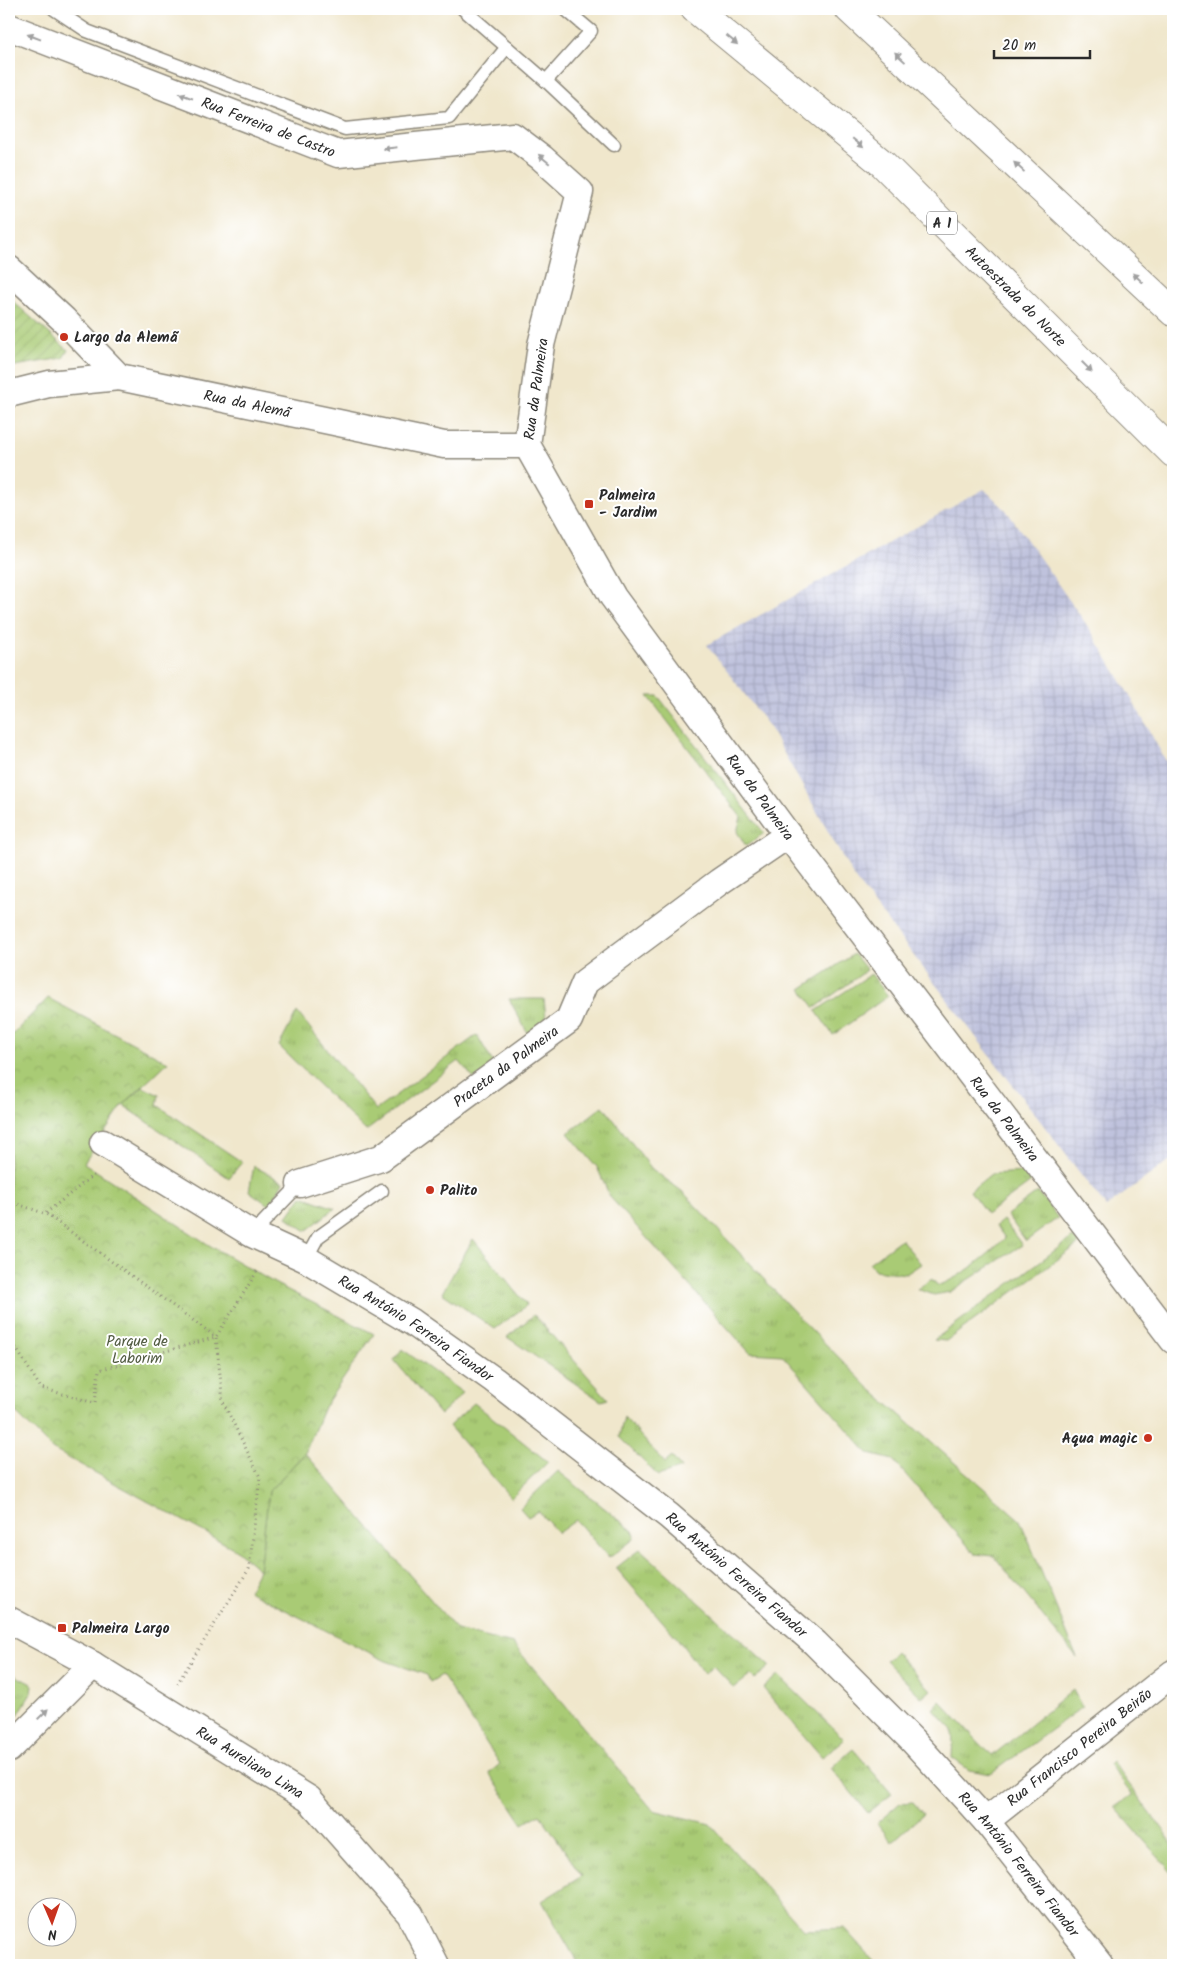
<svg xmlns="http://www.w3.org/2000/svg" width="1182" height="1974" viewBox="0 0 1182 1974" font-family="Kalam,sans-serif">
<defs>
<pattern id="industrial-grid" width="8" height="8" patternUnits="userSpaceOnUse" patternTransform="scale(1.25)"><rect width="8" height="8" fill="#bfc2dd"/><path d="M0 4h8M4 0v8" fill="none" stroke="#a4a7be"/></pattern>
<pattern id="grass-tufts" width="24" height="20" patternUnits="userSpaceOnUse" patternTransform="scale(1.25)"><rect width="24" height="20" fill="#a9cb74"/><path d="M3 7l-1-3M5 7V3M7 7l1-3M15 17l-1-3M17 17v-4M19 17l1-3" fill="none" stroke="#92ae65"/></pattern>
<pattern id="park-crowns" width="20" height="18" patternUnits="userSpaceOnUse" patternTransform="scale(1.25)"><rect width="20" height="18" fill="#a9cb74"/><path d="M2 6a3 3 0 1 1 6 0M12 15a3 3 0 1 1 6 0" fill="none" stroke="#92ae65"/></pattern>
<pattern id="garden-furrows" width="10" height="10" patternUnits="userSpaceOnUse" patternTransform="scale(1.25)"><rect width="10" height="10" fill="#a9cb74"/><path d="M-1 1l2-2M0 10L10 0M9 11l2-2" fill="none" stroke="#92ae65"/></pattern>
</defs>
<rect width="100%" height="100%" fill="#fff"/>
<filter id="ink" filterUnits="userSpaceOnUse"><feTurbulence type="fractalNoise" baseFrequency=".02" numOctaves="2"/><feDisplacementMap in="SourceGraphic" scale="10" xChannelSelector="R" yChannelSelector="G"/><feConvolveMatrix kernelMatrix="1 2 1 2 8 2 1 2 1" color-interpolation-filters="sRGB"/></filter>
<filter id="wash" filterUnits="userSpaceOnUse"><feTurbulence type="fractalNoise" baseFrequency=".0096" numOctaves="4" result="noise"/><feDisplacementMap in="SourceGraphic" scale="20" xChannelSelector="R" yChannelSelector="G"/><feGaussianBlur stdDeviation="1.12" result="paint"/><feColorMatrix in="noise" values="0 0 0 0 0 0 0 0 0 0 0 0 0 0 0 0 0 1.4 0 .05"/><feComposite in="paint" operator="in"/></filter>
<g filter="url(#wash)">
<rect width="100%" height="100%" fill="#f0e7cc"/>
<path fill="url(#industrial-grid)" d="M 984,489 L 1006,510 L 1091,631 L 1130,696 L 1173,774 L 1173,1158 L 1106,1207 L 855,879 L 768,725 L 707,645 Z"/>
<g fill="url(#grass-tufts)" stroke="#6a7b50">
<path d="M 648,696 L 658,696 L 764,833 L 746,846 L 737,832 L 741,817 Z"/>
<path d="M 854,954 L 867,970 L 815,1008 L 801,989 Z"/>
<path d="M 871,974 L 888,996 L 833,1035 L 816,1011 Z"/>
<path d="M 509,999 L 544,999 L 547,1027 L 528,1034 Z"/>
<path d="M 297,1012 L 376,1110 L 477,1035 L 495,1066 L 474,1079 L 459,1061 L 366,1131 L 279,1046 Z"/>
<path d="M 143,1087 L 159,1095 L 157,1105 L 242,1162 L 229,1178 L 123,1105 Z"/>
<path d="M 603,1106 L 652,1169 L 683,1192 L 798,1316 L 869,1388 L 1020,1520 L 1077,1658 L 994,1556 L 975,1554 L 893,1460 L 869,1454 L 782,1355 L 750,1353 L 610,1197 L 597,1167 L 568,1133 Z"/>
<path d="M 254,1166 L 283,1182 L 270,1206 L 249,1191 Z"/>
<path d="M 1024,1172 L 1031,1182 L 987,1214 L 970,1191 L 991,1174 Z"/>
<path d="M 1038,1192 L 1058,1218 L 1026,1241 L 1007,1215 Z"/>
<path d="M 302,1196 L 335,1208 L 306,1231 L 287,1217 Z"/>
<path d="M 1003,1220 L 1022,1245 L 950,1292 L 934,1295 L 917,1289 L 932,1279 L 938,1286 C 964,1275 985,1258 1005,1238 L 996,1226 Z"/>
<path d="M 1073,1237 L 1079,1244 L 946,1341 L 934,1340 Z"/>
<path d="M 473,1239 L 527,1305 L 495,1329 L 442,1293 Z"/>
<path d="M 901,1239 L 921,1264 L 906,1274 L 875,1270 L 869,1263 Z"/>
<path d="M 534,1315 L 608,1399 L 601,1401 L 507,1337 Z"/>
<path d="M 402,1349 L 463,1393 L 440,1415 L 394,1360 Z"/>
<path d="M 474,1403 L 548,1462 L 511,1498 L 449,1426 Z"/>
<path d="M 624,1417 L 665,1463 L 672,1457 L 681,1468 L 658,1476 L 619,1437 Z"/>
<path d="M 305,1453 L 457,1630 L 513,1644 L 653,1810 L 710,1824 L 803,1930 L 844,1928 L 877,1965 L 579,1965 L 542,1901 L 582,1876 L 540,1814 L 523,1824 L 489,1773 L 500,1764 L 442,1675 L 430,1682 L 427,1675 L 386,1661 L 248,1591 L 259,1570 L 269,1491 Z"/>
<path d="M 558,1471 L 633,1531 L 635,1536 L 634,1539 L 609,1558 L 576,1520 L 558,1533 L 538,1511 L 528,1517 L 520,1508 Z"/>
<path d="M 640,1549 L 770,1666 L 755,1679 L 751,1675 L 734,1688 L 713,1666 L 704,1674 L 677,1638 L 616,1568 Z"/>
<path d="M 895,1652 L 931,1690 L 922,1698 L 886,1661 Z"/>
<path d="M 9,1672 L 33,1685 L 32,1692 L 18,1715 L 14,1710 L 16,1708 L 9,1701 Z"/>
<path d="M 778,1675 L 844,1739 L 822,1757 L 763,1688 Z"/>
<path d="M 1073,1690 L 1082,1707 L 991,1774 L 969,1770 L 952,1758 L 953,1730 L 933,1709 L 940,1701 L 992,1756 Z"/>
<path d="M 853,1749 L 892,1794 L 868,1813 L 831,1768 Z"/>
<path d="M 1112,1761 L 1173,1844 L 1173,1874 L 1115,1807 L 1132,1795 L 1109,1764 Z"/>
<path d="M 913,1802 L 923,1814 L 892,1842 L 877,1823 L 900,1803 Z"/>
</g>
<path fill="url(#park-crowns)" stroke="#6a7b50" d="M 48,998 L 168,1062 L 123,1105 L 84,1163 L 209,1245 L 276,1284 L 374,1334 L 324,1407 L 305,1453 L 269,1491 L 259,1570 L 235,1549 L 52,1449 L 9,1406 L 9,1038 Z"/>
<path fill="url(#garden-furrows)" stroke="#6a7b50" d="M 9,298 L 68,350 L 63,358 L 9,367 Z"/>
</g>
<g filter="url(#ink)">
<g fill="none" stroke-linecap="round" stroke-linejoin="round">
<g stroke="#8e897c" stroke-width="15">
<g id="lane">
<path d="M 54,9 L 87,31 L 345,129 L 449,118 L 507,47"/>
<path d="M 463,9 L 546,81 L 614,145"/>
<path d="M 546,81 L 591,31 L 565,9"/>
<path d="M 252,1234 L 300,1184"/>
<path d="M 306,1259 L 318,1237 L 382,1191"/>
</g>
</g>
<g stroke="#8e897c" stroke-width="29">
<g id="street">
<path id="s1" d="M 9,27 L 338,154 L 513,136 L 542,158 L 580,192 L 541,345 L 527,445 L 613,597 L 788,835 L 1173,1340"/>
<path id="s2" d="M 9,269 L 64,320 L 119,377 L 444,445 L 527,445"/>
<path d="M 9,394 L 49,384 L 119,377"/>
<path id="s3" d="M 103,1143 L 252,1234 L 306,1259 L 412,1322 L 494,1380 L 669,1516 L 815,1643 L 913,1741 L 986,1821 L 1100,1965"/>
<path id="s4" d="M 300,1184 L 381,1158 L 569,1020 L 585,982 L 719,882 L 788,835"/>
<path id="s5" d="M 9,1620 L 93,1665 L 309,1799 L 410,1914 L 436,1965"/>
<path d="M 9,1749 L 93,1665"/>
<path id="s6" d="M 986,1821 L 1173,1673"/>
</g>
</g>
<g stroke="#8e897c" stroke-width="30">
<g id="highway">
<path id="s7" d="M 695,9 L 883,164 L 1173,453"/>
<path d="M 849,9 L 1173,312"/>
</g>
</g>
<g stroke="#8e897c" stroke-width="3" stroke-dasharray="1 4" stroke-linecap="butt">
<path d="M 9,1201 L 46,1214 L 216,1337 L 223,1402 L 260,1477 L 249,1569 L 177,1684"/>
<path d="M 46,1213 L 96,1173"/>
<path d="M 9,1340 L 12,1342 L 41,1388 L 95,1403 L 99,1370 L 216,1337 L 258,1270"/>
</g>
<use href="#lane" stroke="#fff" stroke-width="12"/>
<use href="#street" stroke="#fff" stroke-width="26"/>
<use href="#highway" stroke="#fff" stroke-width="28"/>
</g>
<defs><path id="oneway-solid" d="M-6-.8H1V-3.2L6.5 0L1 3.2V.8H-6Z" transform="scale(1.25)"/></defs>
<g fill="#a0a0a0">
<use href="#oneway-solid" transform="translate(34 37) rotate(-159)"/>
<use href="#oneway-solid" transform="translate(732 40) rotate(40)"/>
<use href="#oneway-solid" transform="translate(900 57) rotate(-137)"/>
<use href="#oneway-solid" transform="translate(186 96) rotate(-159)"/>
<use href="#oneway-solid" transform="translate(858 143) rotate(40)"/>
<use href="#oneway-solid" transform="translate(390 148) rotate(174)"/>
<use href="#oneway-solid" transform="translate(544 159) rotate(-140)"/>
<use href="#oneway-solid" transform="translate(1019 167) rotate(-137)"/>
<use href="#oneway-solid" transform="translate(1138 278) rotate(-137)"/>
<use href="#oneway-solid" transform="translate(1087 367) rotate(45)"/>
<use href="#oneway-solid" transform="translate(43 1714) rotate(-45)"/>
</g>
</g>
<g fill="#c8321e" stroke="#fff" stroke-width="2">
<circle cx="64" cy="337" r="5"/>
<rect x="584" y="499" width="10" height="10" rx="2.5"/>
<circle cx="430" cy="1190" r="5"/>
<circle cx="1148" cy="1438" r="5"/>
<rect x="57" y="1623" width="10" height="10" rx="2.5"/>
</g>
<g text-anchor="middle" stroke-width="4" stroke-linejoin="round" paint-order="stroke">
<rect fill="#fff" stroke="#6b6b6b" stroke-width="1" x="927" y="211.5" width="30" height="23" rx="4"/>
<g font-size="14" font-weight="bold" fill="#2b2b2b">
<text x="942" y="228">A 1</text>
</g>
<g font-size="15" fill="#2b2b2b" stroke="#fff">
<text dy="5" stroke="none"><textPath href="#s1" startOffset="278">Rua Ferreira de Castro</textPath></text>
<text dy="5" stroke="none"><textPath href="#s7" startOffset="431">Autoestrada do Norte</textPath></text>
<text transform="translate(536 389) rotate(-82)" y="5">Rua da Palmeira</text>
<text dy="5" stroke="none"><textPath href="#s2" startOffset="285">Rua da Alemã</textPath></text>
<text dy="5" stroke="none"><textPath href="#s1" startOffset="1298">Rua da Palmeira</textPath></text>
<text dy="5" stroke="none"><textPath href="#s4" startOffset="240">Praceta da Palmeira</textPath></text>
<text dy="5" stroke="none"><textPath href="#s1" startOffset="1702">Rua da Palmeira</textPath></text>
<text dy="5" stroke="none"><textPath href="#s3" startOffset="364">Rua António Ferreira Fiandor</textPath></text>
<text dy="5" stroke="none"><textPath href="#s3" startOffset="769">Rua António Ferreira Fiandor</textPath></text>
<text dy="5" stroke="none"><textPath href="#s6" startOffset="119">Rua Francisco Pereira Beirão</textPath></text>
<text dy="5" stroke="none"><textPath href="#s5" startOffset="280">Rua Aureliano Lima</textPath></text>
<text dy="5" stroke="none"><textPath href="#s3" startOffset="1174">Rua António Ferreira Fiandor</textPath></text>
</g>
<g font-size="15" font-weight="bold" fill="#2b2b2b" stroke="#fff" text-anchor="start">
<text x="74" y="342">Largo da Alemã</text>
<text x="599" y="500">Palmeira<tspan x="599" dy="17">- Jardim</tspan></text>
<text x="440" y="1195">Palito</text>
<text x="1138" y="1443" text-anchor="end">Aqua magic</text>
<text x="72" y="1633">Palmeira Largo</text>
</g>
<g font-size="15" fill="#515b41" stroke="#fff">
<text x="137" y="1346">Parque de<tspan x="137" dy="17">Laborim</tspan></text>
</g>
</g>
<rect width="1182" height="1974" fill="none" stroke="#fff" stroke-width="30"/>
<g transform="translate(52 1922) rotate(178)"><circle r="24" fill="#ffffff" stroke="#aaaaaa"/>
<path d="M0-4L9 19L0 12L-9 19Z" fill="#c8321e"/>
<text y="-8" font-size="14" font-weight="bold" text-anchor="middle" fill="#2b2b2b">N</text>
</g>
<path d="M994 50v8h96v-8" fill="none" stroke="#2b2b2b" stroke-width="2.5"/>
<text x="1002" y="50" font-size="15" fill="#2b2b2b" stroke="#ffffff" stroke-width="4" paint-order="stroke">20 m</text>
</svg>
